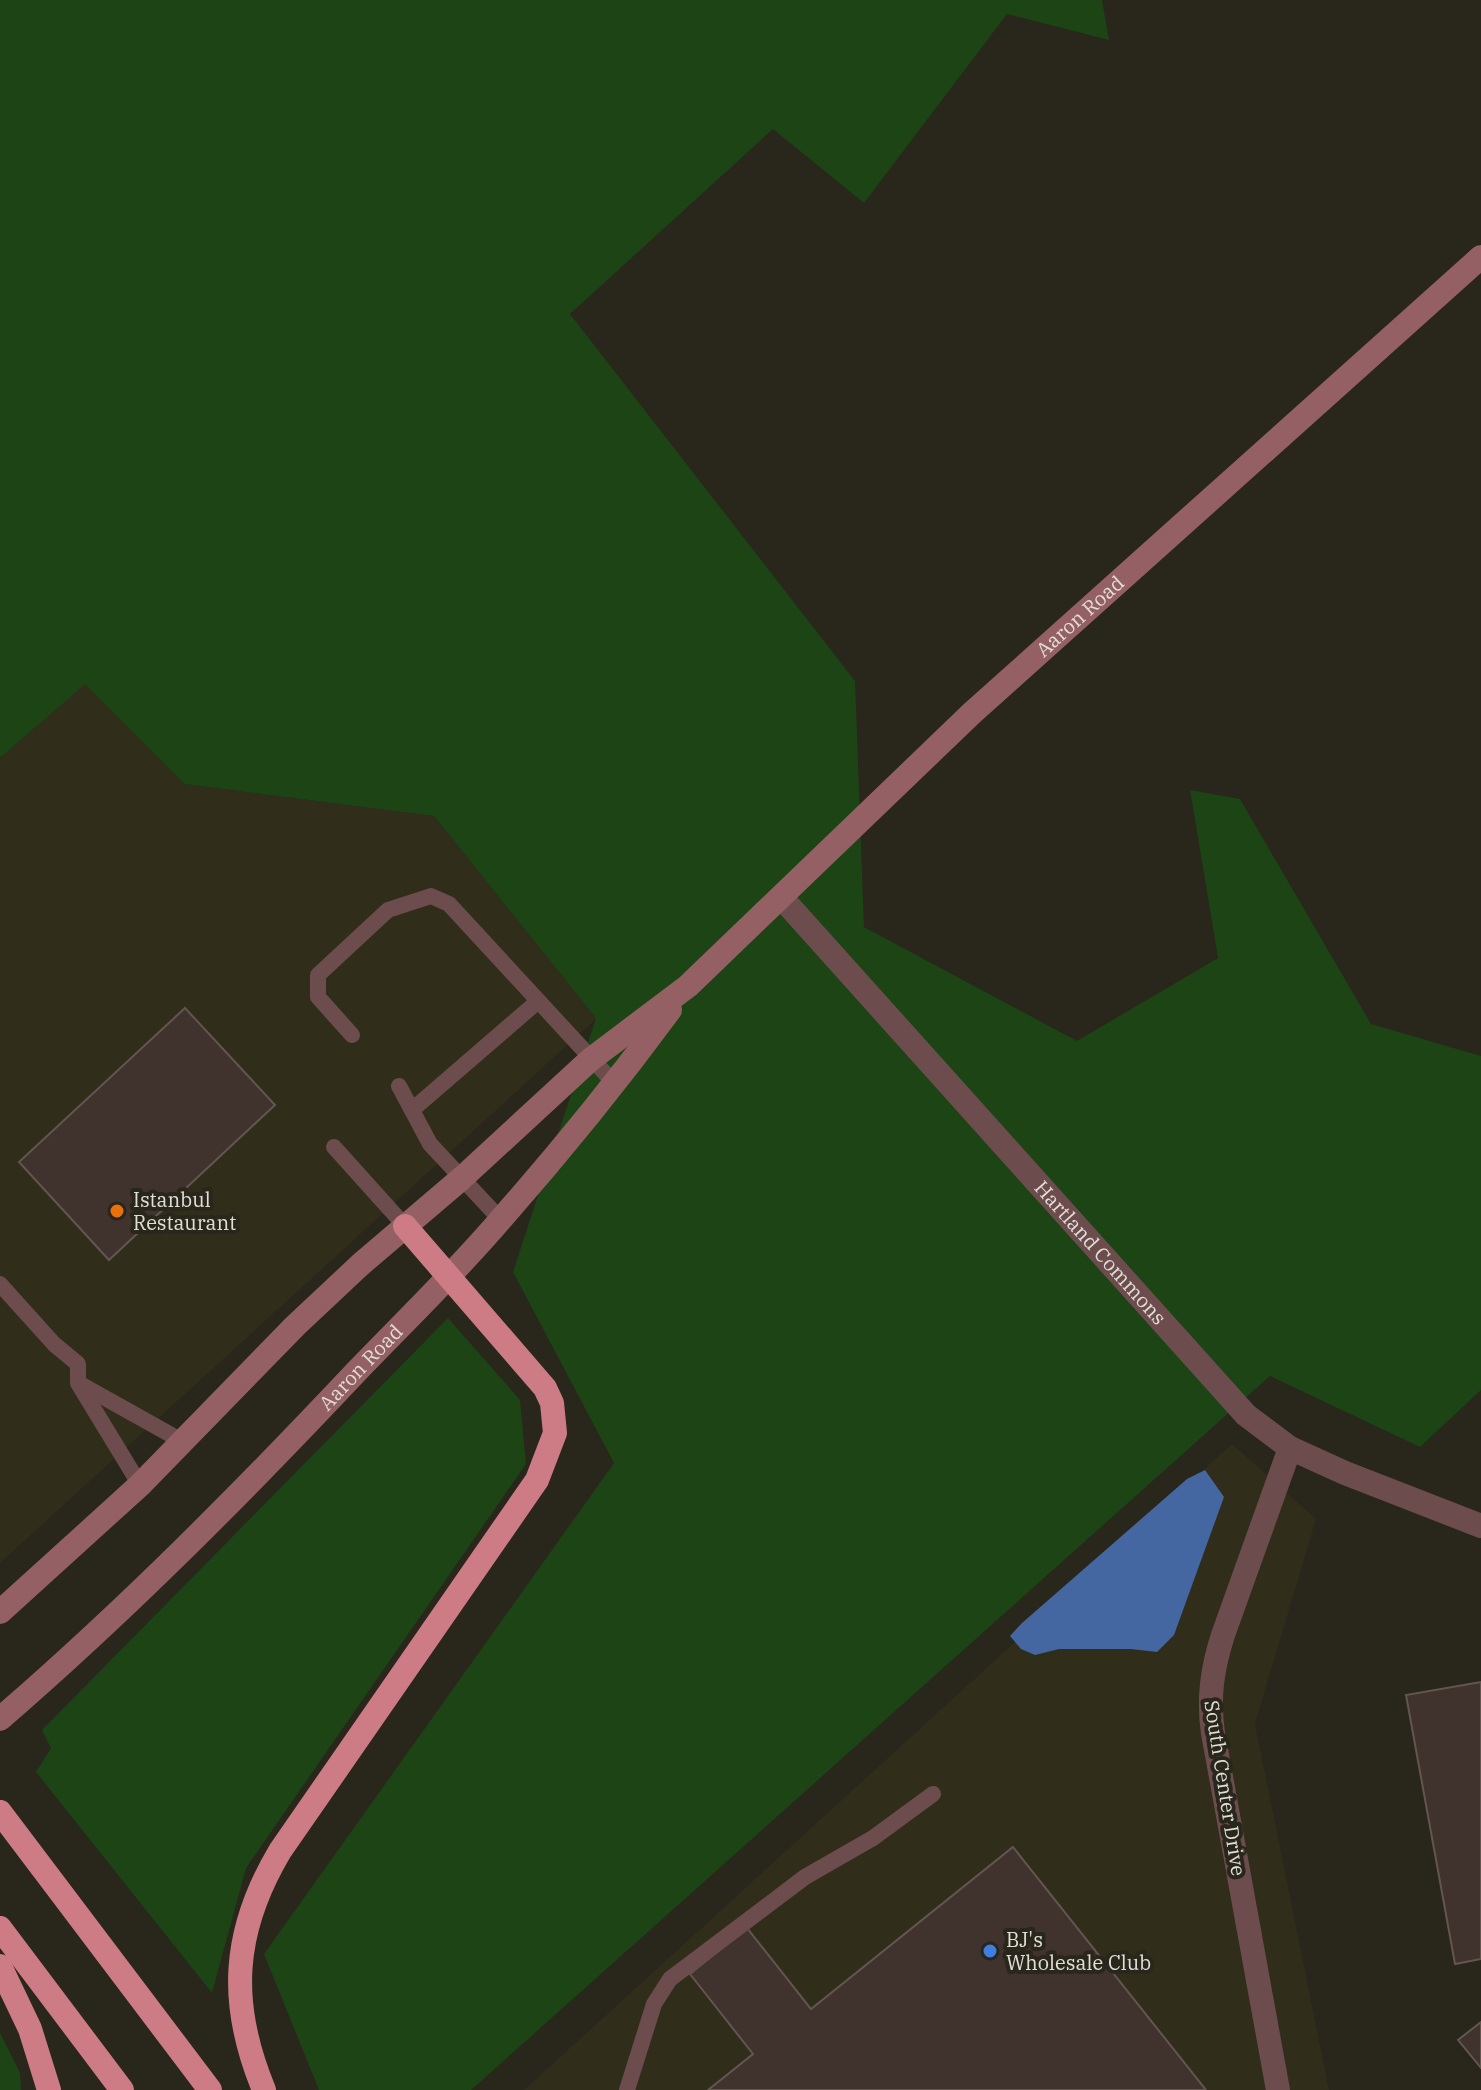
<svg xmlns="http://www.w3.org/2000/svg" width="1481" height="2090" viewBox="0 0 1481 2090" font-family="'IBM Plex Serif',serif">
<rect width="100%" height="100%" fill="#29261b"/>
<g fill="#312d1b">
<path d="M 85,683 L 184,784 L 434,816 L 597,1018 L 0,1563 L 0,758 Z"/>
<path d="M 1232,1444 L 1316,1519 L 1255,1724 L 1329,2090 L 524,2090 Z"/>
</g>
<g fill="#1c4415">
<path d="M 0,0 L 1102,0 L 1109,40 L 1007,14 L 864,203 L 773,129 L 570,314 L 855,681 L 864,927 L 1077,1041 L 1218,958 L 1190,790 L 1240,799 L 1371,1024 L 1481,1056 L 1481,1390 L 1420,1447 L 1270,1376 L 471,2090 L 319,2090 L 264,1954 L 614,1463 L 513,1272 L 596,1018 L 434,816 L 184,784 L 85,684 L 0,758 Z"/>
<path d="M 448,1318 L 520,1400 L 526,1464 L 246,1868 L 212,1993 L 36,1772 L 51,1748 L 42,1730 Z"/>
<path d="M 0,2033 L 20,2073 L 21,2090 L 0,2090 Z"/>
</g>
<path fill="#4467a1" d="M 1205,1470 L 1224,1497 L 1174,1635 L 1157,1652 L 1131,1649 L 1059,1649 L 1035,1655 L 1021,1649 L 1010,1636 L 1022,1623 L 1187,1479 Z"/>
<g fill="#40332e" stroke="#635550" stroke-width="2">
<path d="M 185,1008 L 275,1105 L 109,1260 L 19,1162 Z"/>
<path d="M 1481,1682 L 1481,1959 L 1455,1964 L 1406,1695 Z"/>
<path d="M 1013,1847 L 1206,2090 L 708,2090 L 753,2054 L 690,1974 L 747,1928 L 811,2009 Z"/>
<path d="M 1481,2022 L 1481,2068 L 1458,2040 Z"/>
</g>
<g fill="none" stroke-linecap="round" stroke-linejoin="round">
<g stroke="#6d4c4e" stroke-width="16">
<path d="M 352,1035 L 318,997 L 318,975 L 388,910 L 431,896 L 449,904 L 615,1084"/>
<path d="M 399,1086 L 430,1144 L 501,1220"/>
<path d="M 412,1110 L 537,1002"/>
<path d="M 334,1147 L 405,1226"/>
<path d="M 0,1284 L 54,1344 L 78,1364 L 78,1383 L 140,1485"/>
<path d="M 80,1384 L 182,1441"/>
<path d="M 627,2090 L 654,2004 L 670,1979 L 805,1877 L 873,1838 L 933,1794"/>
</g>
<g stroke="#6d4c4e" stroke-width="24">
<path id="s1" d="M 781,897 L 1246,1415 L 1290,1448 L 1345,1473 L 1481,1526"/>
<path d="M 1278,2090 L 1213,1733 C 1208,1699 1212,1669 1223,1635 L 1290,1448"/>
</g>
<g stroke="#946064" stroke-width="24">
<path id="s2" d="M 0,1612 L 140,1485 L 295,1326 L 360,1265 L 462,1178 L 590,1060 L 688,986 L 972,713 L 1481,257"/>
<path id="s3" d="M 0,1719 C 126,1610 242,1493 356,1372 C 405,1321 456,1272 502,1218 C 561,1151 617,1082 670,1010"/>
</g>
<g stroke="#cd7c85" stroke-width="24">
<path d="M 0,1812 L 210,2090"/>
<path d="M 0,1928 L 122,2090"/>
<path d="M 0,1966 L 30,2029 L 49,2090"/>
<path d="M 264,2090 C 228,2003 232,1932 280,1851 L 537,1480 L 555,1433 L 552,1403 L 545,1388 L 405,1226"/>
</g>
</g>
<circle fill="#e8710a" stroke="#29261b" stroke-width="3" cx="117" cy="1211" r="8"/>
<circle fill="#3f7fe0" stroke="#29261b" stroke-width="3" cx="990" cy="1951" r="8"/>
<g text-anchor="middle" stroke-width="8" stroke-linejoin="round" paint-order="stroke">
<g font-size="20" fill="#e0ded7" stroke="#29261b">
<text dy="7" stroke="none"><textPath href="#s2" startOffset="1470">Aaron Road</textPath></text>
<text dy="7" stroke="none"><textPath href="#s1" startOffset="478">Hartland Commons</textPath></text>
<text dy="7" stroke="none"><textPath href="#s3" startOffset="504">Aaron Road</textPath></text>
<text transform="translate(1225 1788) rotate(81)" y="7">South Center Drive</text>
</g>
<g font-size="20" fill="#e0ded7" stroke="#29261b" text-anchor="start">
<text x="133" y="1207">Istanbul<tspan x="133" dy="23">Restaurant</tspan></text>
<text x="1006" y="1947">BJ's<tspan x="1006" dy="23">Wholesale Club</tspan></text>
</g>
</g>
</svg>
